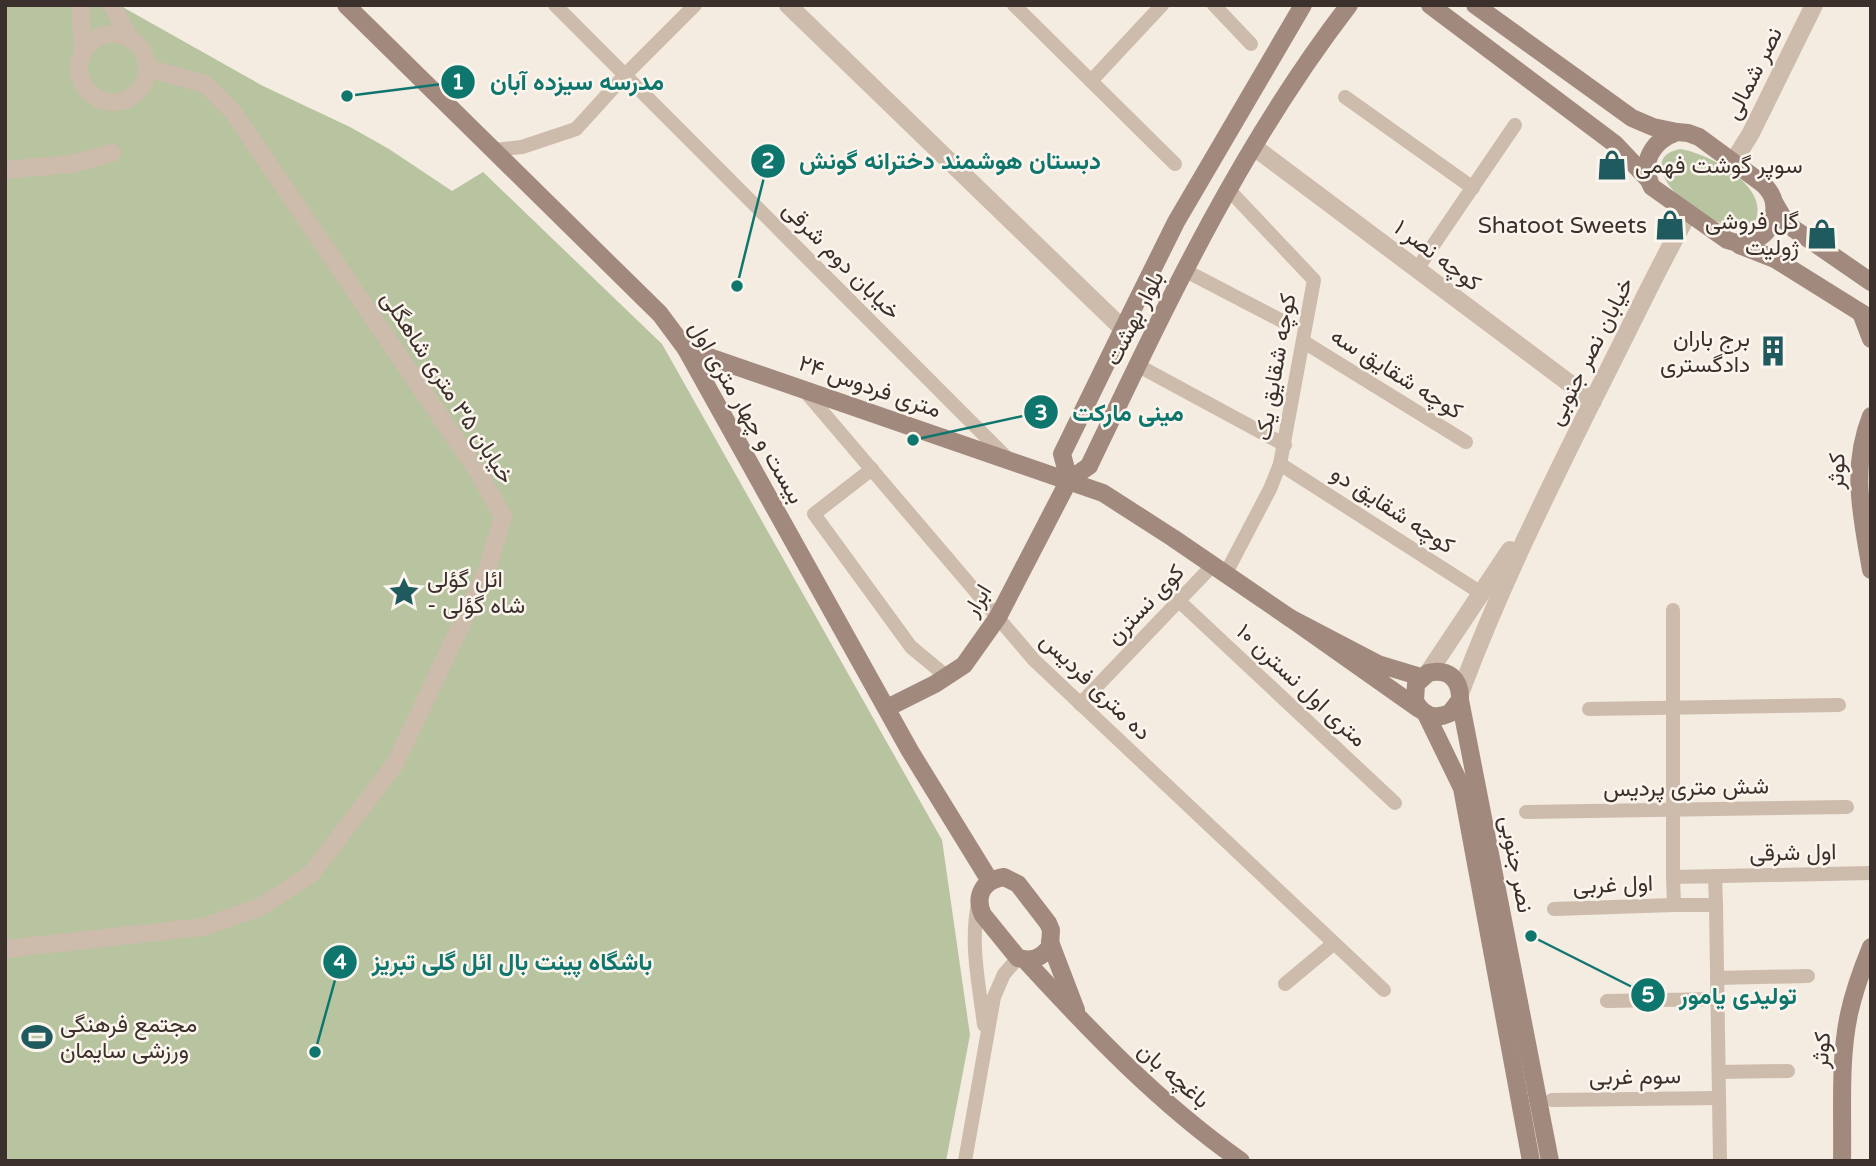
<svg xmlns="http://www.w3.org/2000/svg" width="1876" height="1166" viewBox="0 0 1876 1166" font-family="'Varela Round',Vazirmatn,sans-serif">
<rect width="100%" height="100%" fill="#f4ebe1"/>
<g fill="#b8c4a0">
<path d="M 5,5 L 119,5 L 263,86 L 350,127 L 389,149 L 452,191 L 483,172 L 662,344 L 942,840 L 970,1035 L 946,1161 L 5,1161 Z"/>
<path d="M 1680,149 C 1708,153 1771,186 1755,222 C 1720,247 1620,161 1680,149 Z"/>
</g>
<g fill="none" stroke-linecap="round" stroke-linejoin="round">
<g stroke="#cdbbac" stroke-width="14">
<path d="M 555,5 L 1008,459"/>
<path d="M 1014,5 L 1175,164"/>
<path d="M 1214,5 L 1251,44"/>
<path d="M 1091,81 L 1162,5"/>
<path d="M 1345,97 L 1473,188"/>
<path d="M 494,150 L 522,147 L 576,129 L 626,74 L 695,5"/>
<path d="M 1417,269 L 1515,125"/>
<path d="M 1186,271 L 1284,322"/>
<path d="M 1304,342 L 1466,442"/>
<path d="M 1137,365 L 1285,445"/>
<path d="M 804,390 L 1034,660 L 1384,990"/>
<path d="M 1280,464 L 1481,593"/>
<path d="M 872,469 L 814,514 L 911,647 L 946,676"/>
<path d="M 1226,573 L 1270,489 L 1280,464 L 1314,280 L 1229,190"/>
<path d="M 1179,601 L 1395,803"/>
<path d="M 1673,610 L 1673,877"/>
<path d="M 1080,704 L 1213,565"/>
<path d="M 1589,709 L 1839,705"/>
<path d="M 1526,812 L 1847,807"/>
<path d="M 1715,876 L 1716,905 L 1674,905 L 1673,877 L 1871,873"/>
<path d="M 979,900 C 969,940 979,984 984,1025"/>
<path d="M 1716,905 L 1720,1161"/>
<path d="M 1554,909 L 1674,905"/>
<path d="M 1717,978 L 1808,976"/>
<path d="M 1285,984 L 1333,944"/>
<path d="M 1607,1001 L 1717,999"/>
<path d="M 1719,1072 L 1788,1071"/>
<path d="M 1552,1100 L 1719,1098"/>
<path d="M 965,1161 L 994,997 L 1004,974 L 1018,958"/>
</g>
<g stroke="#cdbbac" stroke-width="18">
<path d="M 80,5 L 83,50"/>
<path d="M 112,5 L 130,39"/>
<path d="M 788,5 L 1123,329"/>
<circle cx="113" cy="68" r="34"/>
<path d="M 1254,147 L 1593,401"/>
<path d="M 1733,162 L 1751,133 L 1814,5"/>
<path d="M 5,170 L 71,164 L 112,153"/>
<path d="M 1428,673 L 1510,550"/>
<path d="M 1461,691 C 1499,589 1545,497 1593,400 C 1625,338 1654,275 1688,214"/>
<path d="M 5,949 L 203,927 L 260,907 L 311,874 L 395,764 L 487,570 L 503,517 L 480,475 L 233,112 L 205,84 L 147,68"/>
</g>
<g stroke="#a18a7d" stroke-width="18">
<path d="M 346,5 L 660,314 L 686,349 L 910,751 L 990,881"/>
<path d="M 1430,5 L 1615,144 L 1648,179"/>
<path d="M 1475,5 L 1632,118 L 1653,127 L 1677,132"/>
<path d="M 1677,132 L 1688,133 L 1699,137 L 1763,184 C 1768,189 1773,195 1774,203 C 1778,232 1752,250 1727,240 L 1652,187 C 1639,163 1652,141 1677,132 Z"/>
<path d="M 1774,202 L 1785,221 L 1794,229 L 1871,282"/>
<path d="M 1739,245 L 1775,259 L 1871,319"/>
<path d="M 1861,313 L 1871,339"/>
<path d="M 686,349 L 1103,493 L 1173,538 L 1290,618"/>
<path d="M 1871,416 C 1850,468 1862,517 1871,570"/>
<path d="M 1069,480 L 1062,454 L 1123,329 L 1176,222 L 1303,5"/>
<path d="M 1460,700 L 1450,713 C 1435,720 1423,716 1415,701 L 1416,684 L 1428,673 C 1448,668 1461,679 1460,700 L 1550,1161"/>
<path d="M 887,708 L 935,684 L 964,665 L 998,617 L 1069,480 L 1089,466 C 1165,307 1241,145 1349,5"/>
<path d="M 1419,709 L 1290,618 L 1378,664 L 1421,677"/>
<path d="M 1426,714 L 1462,788 L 1531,1161"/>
<path d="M 1004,877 L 1018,884 L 1048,923 L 1051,930 L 1050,947 C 1041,958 1032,962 1018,958 L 983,915 C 974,896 983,880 1004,877 Z"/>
<path d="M 1050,942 L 1076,1010"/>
<path d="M 1025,960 C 1092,1033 1160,1104 1241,1161"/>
<path d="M 1842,1161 C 1843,1113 1839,1061 1849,1014 C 1854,991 1862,969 1871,947"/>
</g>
</g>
<defs>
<g id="shop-bare" transform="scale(2.415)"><path d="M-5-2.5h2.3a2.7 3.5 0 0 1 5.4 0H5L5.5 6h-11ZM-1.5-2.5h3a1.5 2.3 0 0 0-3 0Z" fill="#1f5a5e" stroke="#fbf5ee" stroke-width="2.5" paint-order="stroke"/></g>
<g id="building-bare" transform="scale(2.415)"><path d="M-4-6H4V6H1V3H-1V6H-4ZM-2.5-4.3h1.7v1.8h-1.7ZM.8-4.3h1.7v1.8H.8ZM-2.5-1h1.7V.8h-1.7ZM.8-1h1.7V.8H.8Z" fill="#1f5a5e" stroke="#fbf5ee" stroke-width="2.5" paint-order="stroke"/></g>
<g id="sight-bare" transform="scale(2.415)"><path d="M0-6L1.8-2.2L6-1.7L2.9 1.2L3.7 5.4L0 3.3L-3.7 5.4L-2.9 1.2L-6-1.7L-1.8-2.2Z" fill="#1f5a5e" stroke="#fbf5ee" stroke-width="2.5" paint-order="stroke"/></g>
<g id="stadium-bare" transform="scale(2.415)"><path d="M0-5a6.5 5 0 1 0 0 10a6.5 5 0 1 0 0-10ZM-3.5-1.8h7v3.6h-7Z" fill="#1f5a5e" stroke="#fbf5ee" stroke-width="2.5" paint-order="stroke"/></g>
</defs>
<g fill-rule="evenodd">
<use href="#shop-bare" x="1612" y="165"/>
<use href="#shop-bare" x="1670" y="225"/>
<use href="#shop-bare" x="1822" y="234"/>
<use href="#building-bare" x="1773" y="351"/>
<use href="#sight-bare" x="404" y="592"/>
<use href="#stadium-bare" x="37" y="1037"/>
</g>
<g text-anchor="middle" stroke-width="5" stroke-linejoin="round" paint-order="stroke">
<g font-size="23" fill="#3b302b" stroke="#fbf5ee">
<text transform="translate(1753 73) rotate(-63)" y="8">نصر شمالی</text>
<text transform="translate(1438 255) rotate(37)" y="8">کوچه نصر ۱</text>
<text transform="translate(842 260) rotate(45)" y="8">خیابان دوم شرقی</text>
<text transform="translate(1134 318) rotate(-63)" y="8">بلوار بهشت</text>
<text transform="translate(1590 351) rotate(-63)" y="8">خیابان نصر جنوبی</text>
<text transform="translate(1275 367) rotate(-80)" y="8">کوچه شقایق یک</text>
<text transform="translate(1397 373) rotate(32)" y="8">کوچه شقایق سه</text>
<text transform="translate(870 386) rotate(19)" y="8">۲۴ متری فردوس</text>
<text transform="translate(448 387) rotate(57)" y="8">خیابان ۳۵ متری شاهگلی</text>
<text transform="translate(747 412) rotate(60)" y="8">بیست و چهار متری اول</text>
<text transform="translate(1836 471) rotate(-88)" y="8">کوثر</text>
<text transform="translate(1393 509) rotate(33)" y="8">کوچه شقایق دو</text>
<text transform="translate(977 600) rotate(-59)" y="8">ابرار</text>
<text transform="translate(1145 604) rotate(-46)" y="8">کوی نسترن</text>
<text transform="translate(1302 685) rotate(43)" y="8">۱۰ متری اول نسترن</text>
<text transform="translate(1096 686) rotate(44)" y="8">ده متری فردیس</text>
<text transform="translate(1686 787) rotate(-1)" y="8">شش متری پردیس</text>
<text transform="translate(1793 852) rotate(-1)" y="8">اول شرقی</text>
<text transform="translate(1517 864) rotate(79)" y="8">نصر جنوبی</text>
<text transform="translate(1613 884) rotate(-2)" y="8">اول غربی</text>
<text transform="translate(1821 1050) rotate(-86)" y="8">کوثر</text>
<text transform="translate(1174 1075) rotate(41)" y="8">باغچه بان</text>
<text transform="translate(1635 1076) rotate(-1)" y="8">سوم غربی</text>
</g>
<g font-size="23" fill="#3b302b" stroke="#fbf5ee" text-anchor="start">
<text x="1635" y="173">سوپر گوشت فهمی</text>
<text x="1799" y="229" text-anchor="end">گل فروشی<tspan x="1799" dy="26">ژولیت</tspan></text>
<text x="1647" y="233" text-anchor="end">Shatoot Sweets</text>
<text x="1750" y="346" text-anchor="end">برج باران<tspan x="1750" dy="26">دادگستری</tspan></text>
<text x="427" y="587">ائل گؤلی<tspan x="427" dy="26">- شاه گؤلی</tspan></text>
<text x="60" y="1032">مجتمع فرهنگی<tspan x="60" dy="26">ورزشی سایمان</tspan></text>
</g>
</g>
<path fill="none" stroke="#0f766e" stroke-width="2.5" d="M347 96L458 82M737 286L768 161M913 440L1041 412M315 1052L340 962M1531 936L1648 995"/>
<g fill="#0f766e" stroke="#fbf5ee" stroke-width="2.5">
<circle cx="347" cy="96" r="7"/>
<circle cx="737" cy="286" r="7"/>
<circle cx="913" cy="440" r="7"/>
<circle cx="315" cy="1052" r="7"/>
<circle cx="1531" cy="936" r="7"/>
<circle cx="458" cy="82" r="18"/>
<circle cx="768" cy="161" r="18"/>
<circle cx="1041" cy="412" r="18"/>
<circle cx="340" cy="962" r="18"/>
<circle cx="1648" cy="995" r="18"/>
</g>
<g font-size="21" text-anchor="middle" font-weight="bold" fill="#fff">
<text x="458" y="89">1</text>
<text x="768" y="168">2</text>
<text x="1041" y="420">3</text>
<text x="340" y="969">4</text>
<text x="1648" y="1002">5</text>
</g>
<g font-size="24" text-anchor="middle" font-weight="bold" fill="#0f766e" stroke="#fbf5ee" stroke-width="5" stroke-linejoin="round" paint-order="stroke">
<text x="577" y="90">مدرسه سیزده آبان</text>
<text x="950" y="169">دبستان هوشمند دخترانه گونش</text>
<text x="1128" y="421">مینی مارکت</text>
<text x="512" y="970">باشگاه پینت بال ائل گلی تبریز</text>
<text x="1738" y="1004">تولیدی یامور</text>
</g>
<rect width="1876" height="1166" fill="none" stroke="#3b302b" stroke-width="14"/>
</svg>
